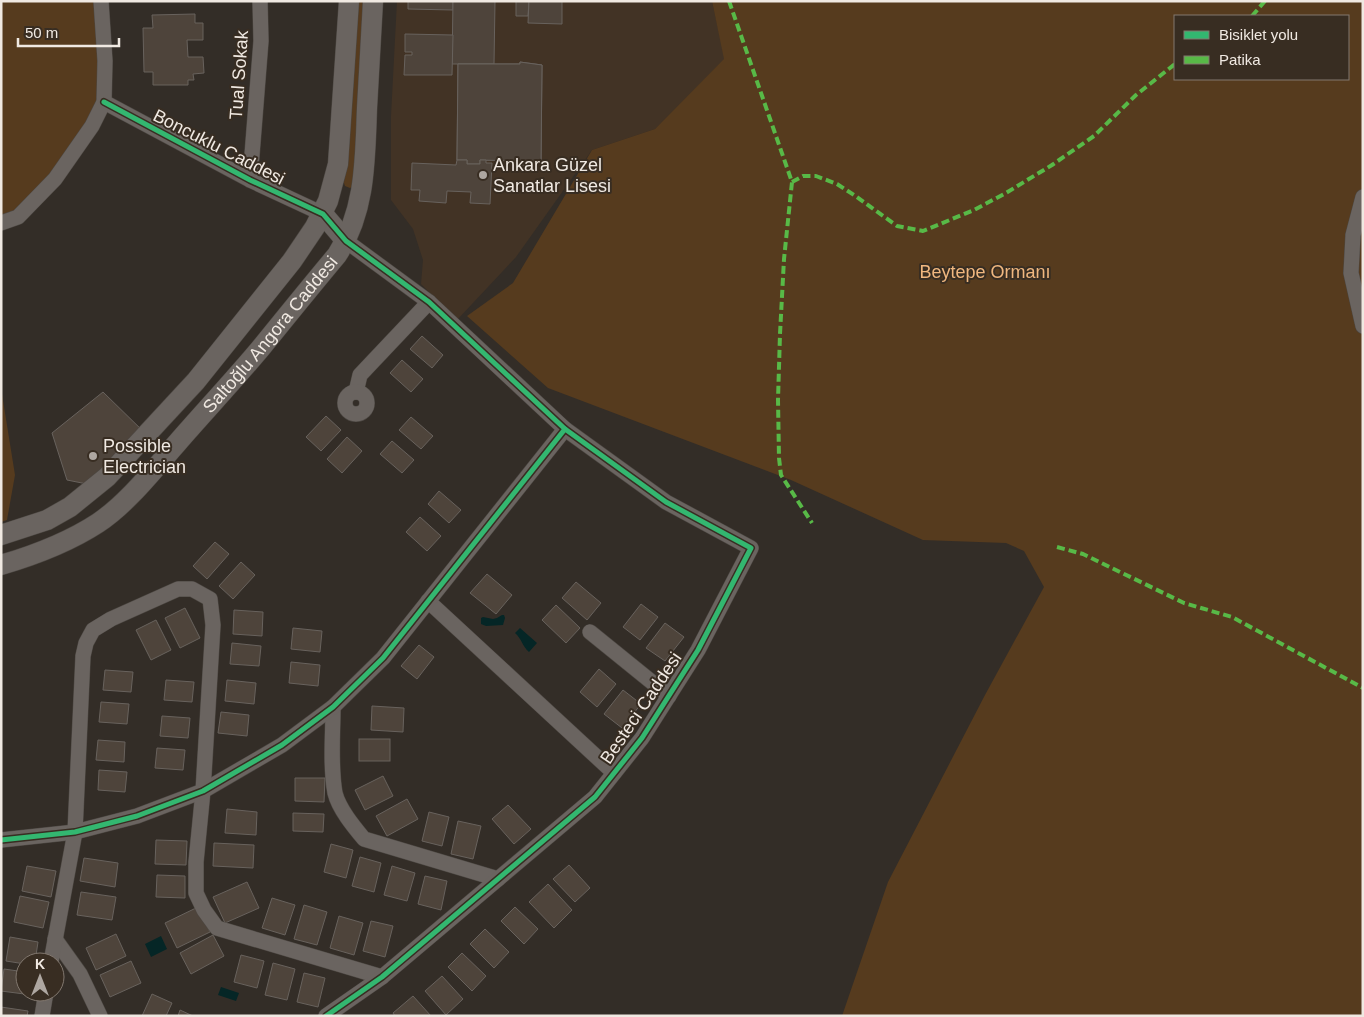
<svg xmlns="http://www.w3.org/2000/svg" width="1364" height="1017" viewBox="0 0 1364 1017" font-family="Helvetica,sans-serif">
<rect width="100%" height="100%" fill="#332d27"/>
<path fill="#423325" d="M 397,1 L 712,1 L 725,59 L 655,129 L 592,150 L 516,257 L 457,320 L 421,284 L 423,260 L 413,229 L 391,200 L 391,116 Z"/>
<g fill="#563b1e" fill-rule="evenodd">
<path d="M 1,1 L 101,1 L 104,102 L 55,179 L 1,223 Z"/>
<path d="M 356,1 L 367,1 L 360,118 L 352,187 L 350,188 L 345,186 L 344,183 L 347,148 Z"/>
<path d="M 712,1 L 1363,1 L 1363,1016 L 842,1016 L 888,882 L 985,695 L 1044,587 L 1024,551 L 1006,543 L 923,540 L 791,480 L 548,388 L 467,316 L 513,283 L 592,150 L 655,129 L 724,59 ZM 1175,16 L 1348,16 L 1348,79 L 1175,79 Z"/>
<path d="M 1,388 L 15,475 L 7,520 L 1,522 Z"/>
</g>
<g fill="#052626">
<path d="M 502,615 L 504,615 L 505,618 L 503,625 L 486,626 L 481,624 L 481,618 L 483,617 L 493,619 L 497,618 Z"/>
<path d="M 520,628 L 537,643 L 529,652 C 522,646 522,639 515,633 Z"/>
<path d="M 161,936 L 167,949 L 151,957 L 145,944 Z"/>
<path d="M 221,987 L 239,993 L 236,1001 L 218,995 Z"/>
</g>
<g fill="#4e443b" stroke="#68625d" fill-rule="evenodd">
<path d="M 408,1 L 453,1 L 453,10 L 408,9 Z"/>
<path d="M 453,1 L 495,1 L 494,64 L 452,64 Z"/>
<path d="M 516,1 L 529,1 L 528,16 L 516,16 Z"/>
<path d="M 529,1 L 562,1 L 562,24 L 528,23 Z"/>
<path d="M 195,14 L 195,23 L 203,23 L 203,40 L 187,40 L 188,57 L 203,57 L 204,73 L 193,74 L 194,80 L 188,80 L 188,85 L 153,85 L 153,72 L 144,72 L 143,28 L 153,28 L 152,15 Z"/>
<path d="M 405,34 L 453,35 L 452,75 L 404,75 L 405,55 L 412,55 L 412,52 L 405,52 Z"/>
<path d="M 520,62 L 542,65 L 541,161 L 529,161 L 529,165 L 518,165 L 518,161 L 480,160 L 480,164 L 467,164 L 467,160 L 457,160 L 458,64 L 520,64 ZM 493,100 L 504,100 L 504,127 L 493,127 Z"/>
<path d="M 520,62 L 542,65 L 541,161 L 529,161 L 529,165 L 518,165 L 518,161 L 480,160 L 480,164 L 467,164 L 467,160 L 457,160 L 458,64 L 520,64 Z"/>
<path d="M 457,160 L 467,160 L 467,164 L 480,164 L 480,160 L 486,160 L 486,163 L 492,163 L 490,204 L 470,203 L 471,192 L 447,191 L 446,203 L 419,201 L 420,190 L 411,190 L 412,163 L 456,165 Z"/>
<path d="M 422,336 L 443,355 L 432,368 L 410,349 Z"/>
<path d="M 402,360 L 423,379 L 411,392 L 390,373 Z"/>
<path d="M 103,392 L 147,435 L 97,486 L 67,480 L 52,433 Z"/>
<path d="M 326,416 L 341,430 L 321,451 L 306,437 Z"/>
<path d="M 411,417 L 433,436 L 421,449 L 399,430 Z"/>
<path d="M 347,437 L 362,451 L 342,473 L 327,459 Z"/>
<path d="M 392,441 L 414,460 L 402,473 L 380,454 Z"/>
<path d="M 439,491 L 461,510 L 449,523 L 428,504 Z"/>
<path d="M 420,517 L 441,536 L 427,551 L 406,532 Z"/>
<path d="M 215,542 L 229,554 L 207,579 L 193,566 Z"/>
<path d="M 241,562 L 255,575 L 233,599 L 219,586 Z"/>
<path d="M 487,574 L 512,595 L 496,614 L 470,593 Z"/>
<path d="M 576,582 L 601,603 L 587,620 L 562,598 Z"/>
<path d="M 641,604 L 658,617 L 640,640 L 623,627 Z"/>
<path d="M 556,605 L 580,628 L 566,643 L 542,620 Z"/>
<path d="M 185,608 L 200,638 L 180,648 L 165,618 Z"/>
<path d="M 234,610 L 263,612 L 262,636 L 233,634 Z"/>
<path d="M 156,620 L 171,650 L 151,660 L 136,630 Z"/>
<path d="M 665,623 L 684,637 L 665,661 L 646,648 Z"/>
<path d="M 293,628 L 322,631 L 320,652 L 291,649 Z"/>
<path d="M 232,643 L 261,646 L 259,666 L 230,664 Z"/>
<path d="M 419,645 L 434,657 L 417,679 L 401,666 Z"/>
<path d="M 291,662 L 320,665 L 318,686 L 289,683 Z"/>
<path d="M 599,669 L 616,684 L 597,707 L 580,692 Z"/>
<path d="M 105,670 L 133,672 L 131,692 L 103,690 Z"/>
<path d="M 166,680 L 194,682 L 192,702 L 164,700 Z"/>
<path d="M 227,680 L 256,683 L 254,704 L 225,701 Z"/>
<path d="M 623,690 L 641,704 L 622,728 L 604,714 Z"/>
<path d="M 101,702 L 129,704 L 127,724 L 99,722 Z"/>
<path d="M 372,706 L 404,708 L 403,732 L 371,730 Z"/>
<path d="M 221,712 L 249,715 L 247,736 L 218,733 Z"/>
<path d="M 162,716 L 190,718 L 188,738 L 160,736 Z"/>
<rect x="359" y="739" width="31" height="22"/>
<path d="M 98,740 L 125,742 L 124,762 L 96,760 Z"/>
<path d="M 157,748 L 185,750 L 183,770 L 155,768 Z"/>
<path d="M 99,770 L 127,772 L 125,792 L 98,790 Z"/>
<path d="M 383,776 L 393,796 L 365,810 L 355,790 Z"/>
<path d="M 295,778 L 325,778 L 324,802 L 295,801 Z"/>
<path d="M 407,799 L 418,819 L 387,836 L 376,816 Z"/>
<path d="M 508,805 L 531,829 L 514,844 L 492,819 Z"/>
<path d="M 227,809 L 257,812 L 256,835 L 225,833 Z"/>
<path d="M 429,812 L 449,817 L 442,846 L 422,841 Z"/>
<path d="M 293,813 L 324,814 L 323,832 L 293,831 Z"/>
<path d="M 458,821 L 481,826 L 473,859 L 451,854 Z"/>
<path d="M 156,840 L 187,841 L 186,865 L 155,864 Z"/>
<path d="M 214,843 L 254,845 L 253,868 L 213,866 Z"/>
<path d="M 331,844 L 353,850 L 346,878 L 324,872 Z"/>
<path d="M 360,857 L 381,863 L 374,892 L 352,886 Z"/>
<path d="M 84,858 L 118,863 L 115,887 L 80,881 Z"/>
<path d="M 569,865 L 590,888 L 575,902 L 553,879 Z"/>
<path d="M 27,866 L 56,871 L 51,897 L 22,891 Z"/>
<path d="M 392,866 L 415,873 L 407,901 L 384,895 Z"/>
<path d="M 157,875 L 185,876 L 185,898 L 156,897 Z"/>
<path d="M 425,876 L 447,881 L 441,910 L 418,904 Z"/>
<path d="M 247,882 L 259,908 L 225,923 L 213,897 Z"/>
<path d="M 548,884 L 572,910 L 554,928 L 529,902 Z"/>
<path d="M 81,892 L 116,897 L 112,920 L 77,915 Z"/>
<path d="M 20,896 L 49,902 L 43,928 L 14,922 Z"/>
<path d="M 272,898 L 295,905 L 285,935 L 262,928 Z"/>
<path d="M 304,905 L 327,912 L 317,945 L 294,939 Z"/>
<path d="M 198,907 L 210,932 L 177,948 L 165,923 Z"/>
<path d="M 515,907 L 538,929 L 524,944 L 501,921 Z"/>
<path d="M 339,916 L 363,923 L 354,955 L 330,948 Z"/>
<path d="M 371,921 L 393,926 L 385,957 L 363,951 Z"/>
<path d="M 485,929 L 509,952 L 494,968 L 470,944 Z"/>
<path d="M 116,934 L 126,956 L 96,970 L 86,948 Z"/>
<path d="M 213,935 L 224,956 L 191,974 L 180,953 Z"/>
<path d="M 10,937 L 38,942 L 35,962 L 25,962 L 25,964 L 6,961 Z"/>
<path d="M 462,953 L 486,976 L 472,991 L 448,967 Z"/>
<path d="M 241,955 L 264,961 L 257,988 L 234,982 Z"/>
<path d="M 131,961 L 141,983 L 110,997 L 100,975 Z"/>
<path d="M 273,963 L 295,969 L 287,1000 L 265,995 Z"/>
<path d="M 4,969 L 25,972 L 25,992 L 32,992 L 32,995 L 1,991 Z"/>
<path d="M 304,973 L 325,978 L 318,1007 L 297,1002 Z"/>
<path d="M 442,976 L 463,999 L 446,1015 L 425,991 Z"/>
<path d="M 152,994 L 172,1003 L 166,1016 L 142,1016 Z"/>
<path d="M 413,996 L 431,1016 L 395,1016 L 393,1013 Z"/>
<path d="M 1,1007 L 28,1011 L 27,1016 L 1,1016 Z"/>
<path d="M 180,1010 L 193,1016 L 178,1016 Z"/>
</g>
<g fill="none" stroke-linecap="round" stroke-linejoin="round">
<g stroke="#4d4843" stroke-width="16">
<g id="minor">
<path d="M 104,102 L 250,180 L 323,214"/>
<path d="M 250,180 L 261,41 L 260,1"/>
<path d="M 1363,197 L 1353,235 L 1351,273 L 1363,326"/>
<path d="M 1,223 L 18,217 L 55,179 L 92,126 L 104,102 L 105,61 L 101,1"/>
<path d="M 356,392 L 360,375 L 429,302"/>
<circle cx="356" cy="403" r="11"/>
<path d="M 428,601 L 614,773"/>
<path d="M 590,632 L 669,696"/>
<path d="M 333,707 C 333,735 330,765 335,793 C 339,809 354,827 364,839 L 498,879"/>
<path d="M 1,840 L 75,832 L 137,816 L 203,791 L 282,745 L 333,707 L 383,658 L 565,429 L 429,302 L 346,241"/>
<path d="M 55,939 L 80,974 L 100,1016"/>
<path d="M 51,962 L 75,832 L 83,656 L 86,643 L 93,630 L 111,619 L 178,589 L 192,589 L 210,599 L 213,625 L 203,791 L 196,862 L 196,893 L 204,910 L 217,928 L 382,977"/>
<path d="M 42,1016 L 46,992"/>
<path d="M 326,1016 L 382,977 L 595,797 L 642,738 L 698,650 L 751,548 L 666,502 L 565,429"/>
</g>
</g>
<g stroke="#4d4843" stroke-width="21">
<g id="tertiary">
<path d="M 323,214 L 346,241"/>
<path d="M 1,535 L 47,520 L 70,507 L 107,477 L 196,381 L 292,261 L 315,227 L 328,201 L 338,164 L 349,1"/>
<path id="s1" d="M 1,565 C 35,555 69,542 98,523 C 128,503 154,469 178,442 C 205,411 234,380 260,349 C 286,317 311,286 337,255 C 366,211 365,159 367,108 C 369,72 371,37 373,1"/>
</g>
</g>
<use href="#minor" stroke="#6a6460" stroke-width="15"/>
<use href="#tertiary" stroke="#6a6460" stroke-width="20"/>
<g stroke="#58b947" stroke-width="4" stroke-dasharray="8 4" stroke-linecap="butt">
<path d="M 729,1 L 792,182 L 784,259 L 780,334 L 778,400 L 779,458 L 781,475 L 812,523"/>
<path d="M 1252,16 L 1265,1"/>
<path d="M 792,182 L 803,176 L 816,176 L 837,184 L 854,195 L 897,226 L 923,231 L 974,210 L 1006,193 L 1052,165 L 1094,136 L 1136,95 L 1175,64"/>
<path d="M 1057,547 L 1083,554 L 1184,603 L 1232,617 L 1363,688"/>
</g>
<g stroke="#382d22" stroke-width="8">
<g id="cycleway">
<path d="M 1,840 L 75,832 L 137,816 L 203,791 L 282,745 L 333,707 L 383,658 L 565,429 L 429,302 L 346,241 L 323,214 L 250,180 L 104,102"/>
<path d="M 326,1016 L 382,977 L 595,797 L 642,738 L 698,650 L 751,548 L 666,502 L 565,429"/>
</g>
</g>
<use href="#cycleway" stroke="#33b770" stroke-width="5"/>
</g>
<g fill="#aea7a1" stroke="#382d22" stroke-width="2">
<circle cx="483" cy="175" r="5"/>
<circle cx="93" cy="456" r="5"/>
</g>
<g text-anchor="middle" stroke-width="4" stroke-linejoin="round" paint-order="stroke">
<g font-size="18" fill="#f0e9e2" stroke="#382d22">
<text transform="translate(239 75) rotate(-86)" y="6">Tual Sokak</text>
<text transform="translate(219 147) rotate(27)" y="6">Boncuklu Caddesi</text>
<text dy="6" stroke="none"><textPath href="#s1" startOffset="362">Saltoğlu Angora Caddesi</textPath></text>
<text transform="translate(641 708) rotate(-56)" y="6">Besteci Caddesi</text>
</g>
<g font-size="18" fill="#f0e9e2" stroke="#382d22" text-anchor="start">
<text x="493" y="171">Ankara Güzel<tspan x="493" dy="21">Sanatlar Lisesi</tspan></text>
<text x="103" y="452">Possible<tspan x="103" dy="21">Electrician</tspan></text>
</g>
<g font-size="18" fill="#f0b77f" stroke="#382d22">
<text x="985" y="278">Beytepe Ormanı</text>
</g>
</g>
<rect width="1364" height="1017" fill="none" stroke="#f0e9e2" stroke-width="5"/>
<rect x="1174" y="15" width="175" height="65" fill="#382d22" stroke="#82786f"/>
<rect x="1184" y="31" width="25" height="8" fill="#33b770" stroke="#82786f"/>
<text x="1219" y="40" font-size="15" fill="#f0e9e2">Bisiklet yolu</text>
<rect x="1184" y="56" width="25" height="8" fill="#58b947" stroke="#82786f"/>
<text x="1219" y="65" font-size="15" fill="#f0e9e2">Patika</text>
<g transform="translate(40 977)"><circle r="24" fill="#382d22" stroke="#82786f"/>
<path d="M0-4L9 19L0 12L-9 19Z" fill="#aea7a1"/>
<text y="-8" font-size="14" font-weight="bold" text-anchor="middle" fill="#f0e9e2">K</text>
</g>
<path d="M18 38v8h101v-8" fill="none" stroke="#f0e9e2" stroke-width="2.5"/>
<text x="25" y="38" font-size="15" fill="#f0e9e2" stroke="#382d22" stroke-width="4" paint-order="stroke">50 m</text>
</svg>
